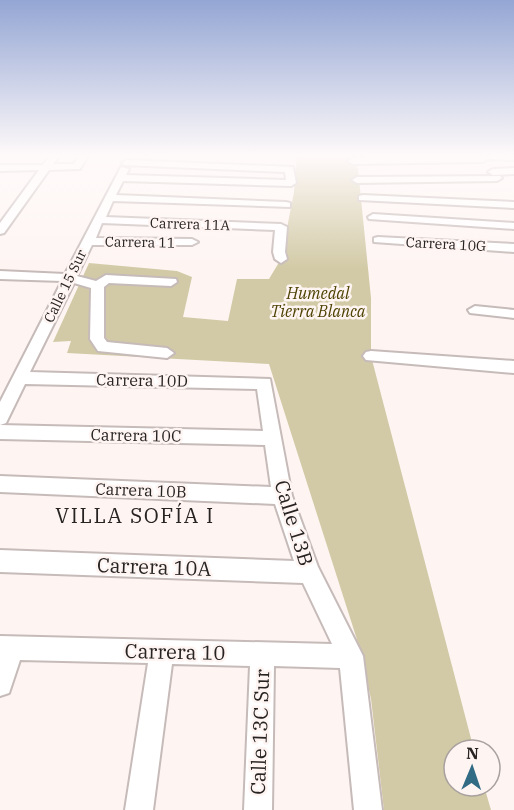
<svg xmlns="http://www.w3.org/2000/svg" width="514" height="810" viewBox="0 0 514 810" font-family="'IBM Plex Serif',serif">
<rect width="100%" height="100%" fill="#fef5f3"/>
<path fill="#d2caa6" d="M 297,156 L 357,156 L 353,161 L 358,169 L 371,298 L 371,356 L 474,750 L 454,750 L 454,786 L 484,786 L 491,810 L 384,810 L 371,699 L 360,649 L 269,364 L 67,353 L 71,341 L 53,342 L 89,263 L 177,271 L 192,277 L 183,317 L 228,321 L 237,279 L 269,279 L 281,259 L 294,192 Z"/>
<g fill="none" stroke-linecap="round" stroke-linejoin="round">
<g stroke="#c6bbb9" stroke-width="4">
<g id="minor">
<path d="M 50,156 L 59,156 L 53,164 L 74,164 L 79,156 L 88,156 L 80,169 L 49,170 L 4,233 L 0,234 L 0,223 L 39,170 L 0,171 L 0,165 L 43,165 Z"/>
<path d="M 514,156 L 514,160 L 487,159 L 483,162 L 353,164 L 348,161 L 353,158 Z"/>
<path d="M 127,160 L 293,167 L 296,183 L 291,186 L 123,181 L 116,195 L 286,202 L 290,203 L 290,207 L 113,201 L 106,217 L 281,224 L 287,227 L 285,252 L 287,259 L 281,263 L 275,259 L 273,252 L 275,230 L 102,223 L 96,238 L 192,239 L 198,242 L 192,245 L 92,245 L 77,276 L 96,281 L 106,275 L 176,279 L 177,282 L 171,286 L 109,283 L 104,287 L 104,338 L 107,342 L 167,348 L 174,353 L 167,358 L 98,351 L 90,339 L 91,288 L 74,283 L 30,372 L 270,379 L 292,496 L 318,567 L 363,656 L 382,810 L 354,810 L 340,668 L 274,666 L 272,810 L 244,810 L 250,666 L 172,664 L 153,810 L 125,810 L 148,663 L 20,660 L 9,693 L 0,696 L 0,636 L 332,644 L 303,583 L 0,572 L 0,550 L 294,561 L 275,504 L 0,492 L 0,476 L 271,487 L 265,445 L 0,439 L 0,425 L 263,431 L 257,389 L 25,384 L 6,423 L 0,425 L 0,402 L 62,281 L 0,279 L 0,271 L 65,274 L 121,167 L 129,169 L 126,175 L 286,180 L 285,172 L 124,165 L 122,163 Z"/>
<path d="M 514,168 L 514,174 L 493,175 L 488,172 L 493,169 Z"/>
<path d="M 500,176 L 502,178 L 497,181 L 357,183 L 352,180 L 357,177 Z"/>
<path d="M 363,195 L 514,202 L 514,208 L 359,200 L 359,196 Z"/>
<path d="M 373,214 L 514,223 L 514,229 L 369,219 L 368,217 Z"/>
<path d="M 378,237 L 514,244 L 514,252 L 374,242 L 374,238 Z"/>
<path d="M 475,306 L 514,310 L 514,318 L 470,313 L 468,310 Z"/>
<path d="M 371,351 L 514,361 L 514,373 L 366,360 L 363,356 L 366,352 Z"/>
</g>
</g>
<use href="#minor" fill="#fff" fill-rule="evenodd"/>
</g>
<linearGradient id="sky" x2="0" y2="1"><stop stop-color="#94a6d4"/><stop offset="0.58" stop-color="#fffafa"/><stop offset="1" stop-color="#fffafa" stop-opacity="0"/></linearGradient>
<rect width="514" height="269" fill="url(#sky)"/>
<g text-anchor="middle" stroke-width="5" stroke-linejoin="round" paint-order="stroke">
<g font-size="14" fill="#272322" stroke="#fef5f3">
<text transform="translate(190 224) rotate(2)" y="5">Carrera 11A</text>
<text transform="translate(140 242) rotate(1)" y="5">Carrera 11</text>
<text transform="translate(446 244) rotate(3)" y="5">Carrera 10G</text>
<text transform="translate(65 286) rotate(-64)" y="5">Calle 15 Sur</text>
</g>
<g font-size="16" font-style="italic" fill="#4e4203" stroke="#fef5f3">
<text x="318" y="299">Humedal<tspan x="318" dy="18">Tierra Blanca</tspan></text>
</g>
<g font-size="16" fill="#272322" stroke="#fef5f3">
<text transform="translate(142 380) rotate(1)" y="6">Carrera 10D</text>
<text transform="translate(136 435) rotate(1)" y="6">Carrera 10C</text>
<text transform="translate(141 490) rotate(2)" y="6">Carrera 10B</text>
</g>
<g font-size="20" fill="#272322" stroke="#fef5f3">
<text transform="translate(294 523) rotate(73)" y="7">Calle 13B</text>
<text transform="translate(154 567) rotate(2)" y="7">Carrera 10A</text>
<text transform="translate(175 652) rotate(1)" y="7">Carrera 10</text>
<text transform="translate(260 732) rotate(-88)" y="7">Calle 13C Sur</text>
</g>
<g font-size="21" letter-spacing="1.5" fill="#272322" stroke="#fef5f3">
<text x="135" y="523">VILLA SOFÍA I</text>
</g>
</g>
<g transform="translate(472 768) rotate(2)"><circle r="28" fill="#fef5f3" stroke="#a8a19f" stroke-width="1.5"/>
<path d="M0-4.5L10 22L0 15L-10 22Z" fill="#316b84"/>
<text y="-9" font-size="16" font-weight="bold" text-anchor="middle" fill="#272322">N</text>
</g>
</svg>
